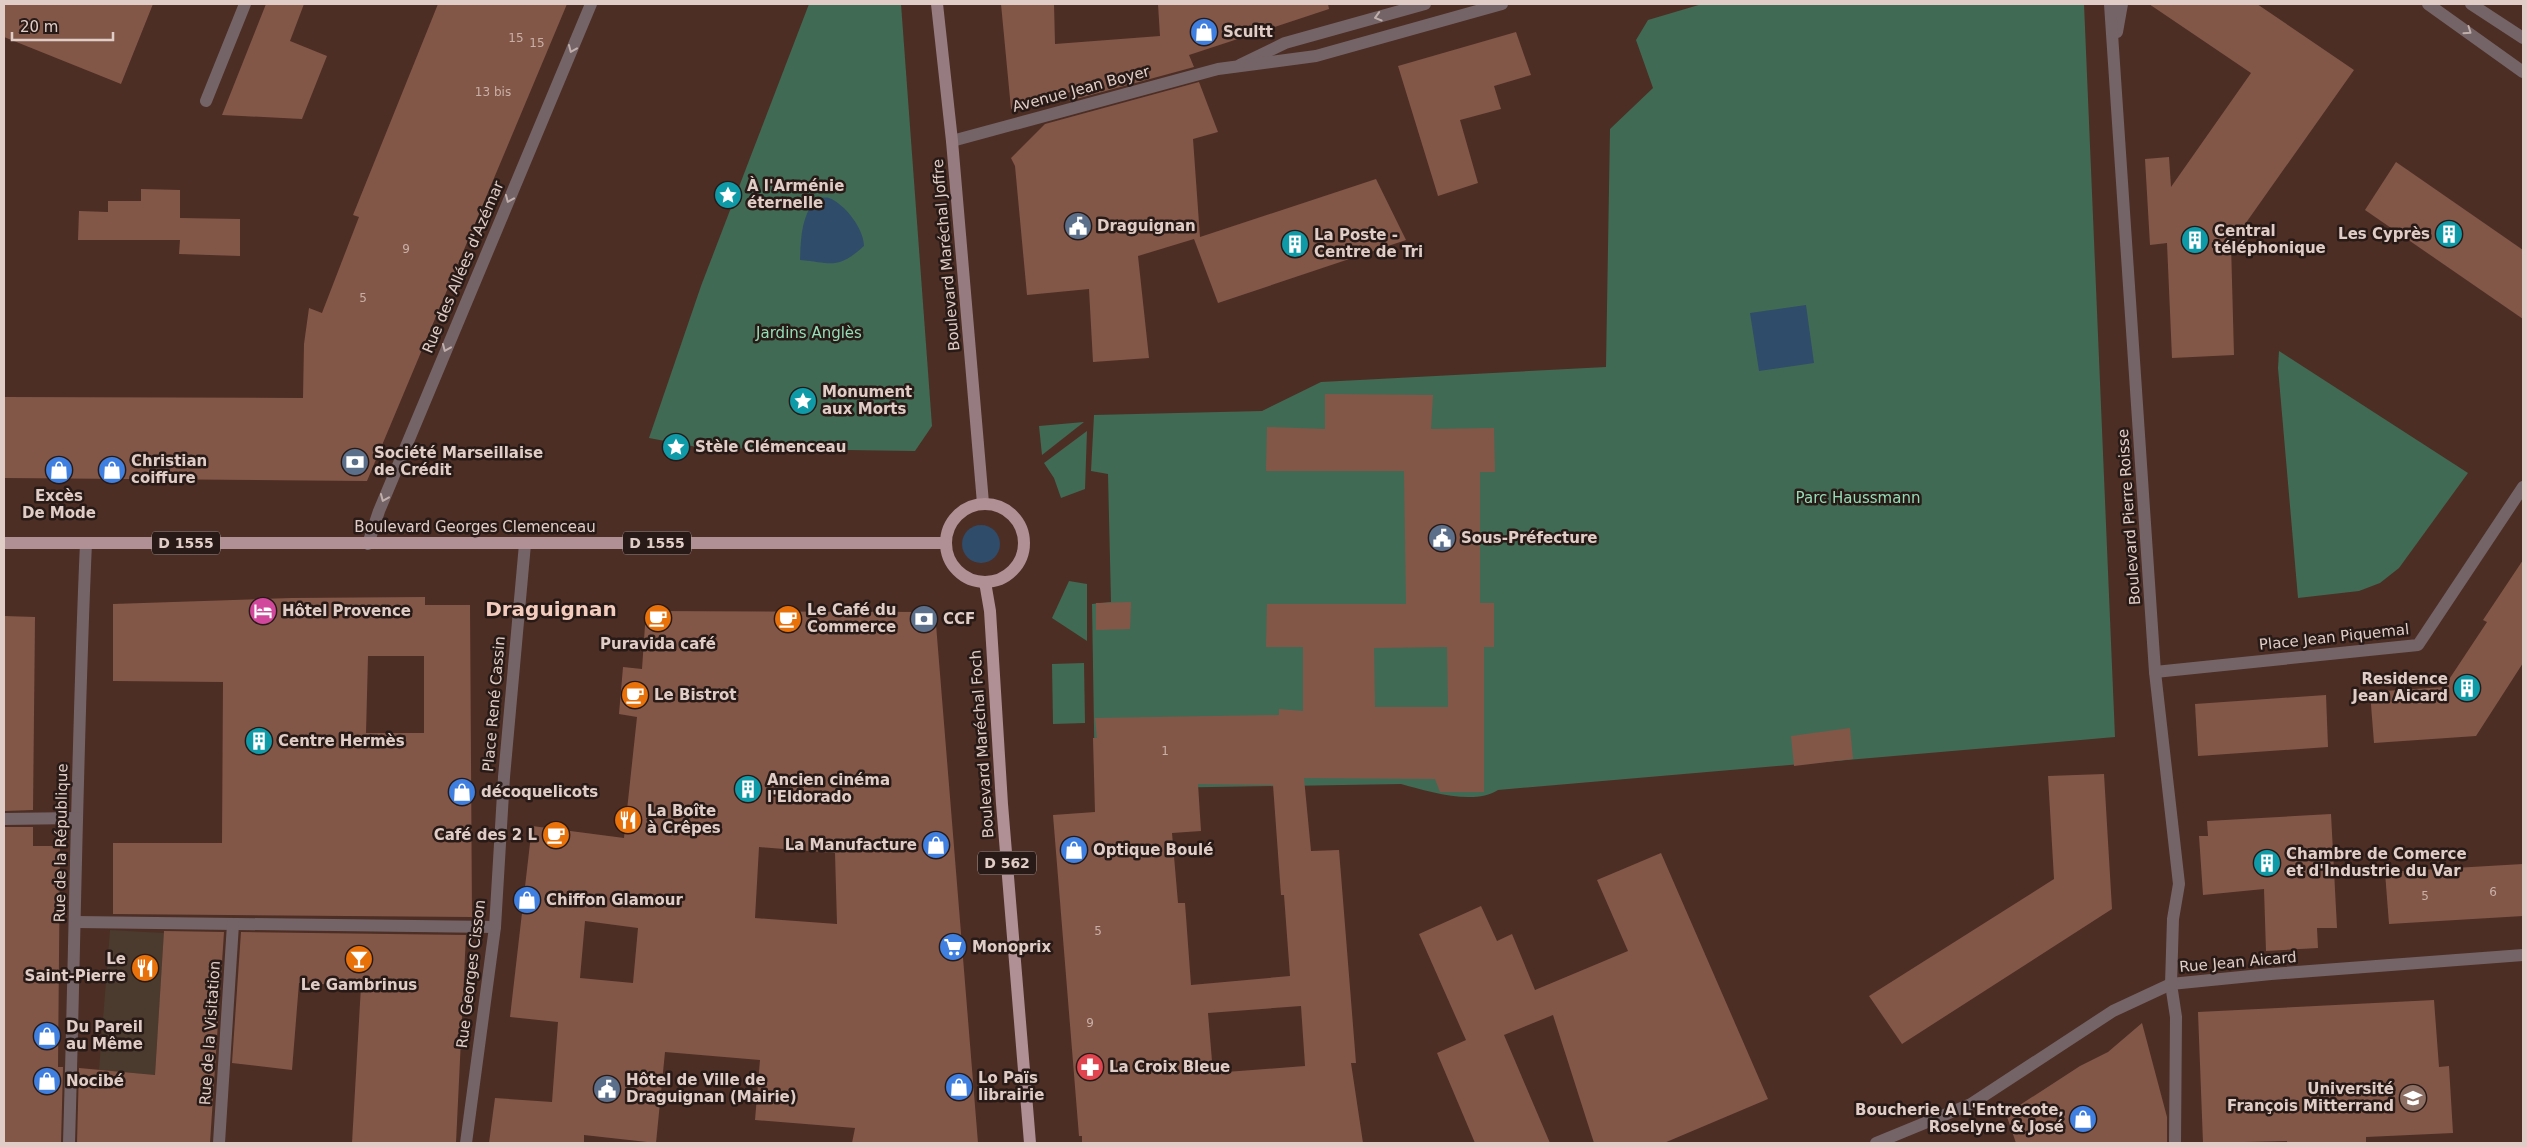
<svg xmlns="http://www.w3.org/2000/svg" width="2527" height="1147" viewBox="0 0 2527 1147" font-family="'DejaVu Sans',sans-serif">
<rect width="100%" height="100%" fill="#4c2e24"/>
<path fill="#4a3b2e" d="M 110,930 L 164,933 L 155,1075 L 99,1070 Z"/>
<g fill="#406a54">
<path d="M 809,4 L 901,4 L 932,426 L 915,451 L 702,448 L 649,438 L 701,286 Z"/>
<path d="M 1702,4 L 2084,4 L 2115,737 L 1498,790 C 1474,806 1427,791 1401,784 L 1095,789 L 1092,604 L 1111,602 L 1108,474 L 1091,471 L 1094,415 L 1262,411 L 1321,382 L 1606,367 L 1610,129 L 1653,88 L 1636,40 L 1648,20 Z"/>
<path d="M 2279,351 L 2468,473 L 2399,568 L 2380,583 L 2359,591 L 2298,598 L 2278,368 Z"/>
<path d="M 1084,422 L 1042,455 L 1039,426 Z"/>
<path d="M 1087,431 L 1085,489 L 1061,498 L 1054,478 L 1044,463 Z"/>
<path d="M 1069,581 L 1087,584 L 1087,641 L 1052,618 Z"/>
<path d="M 1084,663 L 1085,723 L 1053,724 L 1052,664 Z"/>
</g>
<g fill="#2f4c6a">
<path d="M 817,198 C 820,198 826,197 829,198 C 845,204 864,229 864,246 C 837,270 833,263 800,260 C 801,238 801,216 817,198 Z"/>
<path d="M 1806,305 L 1814,363 L 1759,371 L 1750,313 Z"/>
<circle cx="981" cy="544" r="19"/>
</g>
<g fill="#825748" fill-rule="evenodd">
<path d="M 4,4 L 153,4 L 121,84 L 4,37 Z"/>
<path d="M 266,4 L 304,4 L 290,41 L 327,56 L 302,119 L 222,115 Z"/>
<path d="M 438,4 L 567,4 L 367,481 L 4,478 L 4,397 L 303,398 L 304,344 L 309,308 L 322,313 L 359,217 L 353,215 Z"/>
<path d="M 1001,4 L 1054,4 L 1055,44 L 1160,36 L 1158,4 L 1328,4 L 1329,9 L 1189,55 L 1194,67 L 1069,101 L 1081,89 L 1011,109 Z"/>
<path d="M 2149,4 L 2257,4 L 2354,70 L 2231,244 L 2234,355 L 2172,358 L 2167,243 L 2150,245 L 2145,159 L 2169,157 L 2171,187 L 2251,73 Z"/>
<path d="M 1516,32 L 1531,75 L 1494,86 L 1501,109 L 1460,120 L 1478,183 L 1438,196 L 1398,66 Z"/>
<path d="M 1199,82 L 1218,132 L 1193,139 L 1200,237 L 1376,179 L 1406,240 L 1218,303 L 1194,239 L 1138,256 L 1149,358 L 1093,362 L 1089,289 L 1027,295 L 1015,166 L 1011,158 L 1045,124 Z"/>
<path d="M 2396,162 L 2523,250 L 2523,319 L 2365,210 Z"/>
<path d="M 141,189 L 180,190 L 180,221 L 180,218 L 240,219 L 240,256 L 179,254 L 180,240 L 78,240 L 79,211 L 108,212 L 108,201 L 141,201 Z"/>
<path d="M 1325,394 L 1433,395 L 1431,429 L 1494,428 L 1495,472 L 1480,472 L 1480,603 L 1494,603 L 1494,647 L 1484,647 L 1484,792 L 1440,792 L 1435,779 L 1304,778 L 1311,851 L 1339,850 L 1356,1063 L 1351,1063 L 1363,1143 L 1082,1143 L 1082,1136 L 1079,1136 L 1053,815 L 1095,812 L 1093,738 L 1097,738 L 1095,718 L 1279,715 L 1279,709 L 1303,711 L 1303,647 L 1266,647 L 1267,604 L 1406,604 L 1404,471 L 1266,471 L 1267,427 L 1325,429 ZM 1447,647 L 1448,707 L 1375,707 L 1374,648 ZM 1198,784 L 1273,785 L 1281,895 L 1284,895 L 1290,976 L 1191,985 L 1185,903 L 1178,903 L 1172,833 L 1201,831 ZM 1301,1006 L 1305,1066 L 1213,1073 L 1208,1013 Z"/>
<path d="M 2523,560 L 2523,663 L 2476,736 L 2374,743 L 2370,692 L 2444,687 L 2487,622 L 2483,620 Z"/>
<path d="M 425,597 L 425,605 L 470,605 L 472,917 L 113,914 L 113,843 L 222,843 L 223,682 L 113,681 L 113,604 L 291,598 ZM 368,656 L 424,656 L 424,733 L 366,733 Z"/>
<path d="M 1131,602 L 1130,629 L 1096,630 L 1096,603 Z"/>
<path d="M 646,611 L 935,612 L 978,1143 L 852,1143 L 855,1128 L 755,1120 L 760,1060 L 665,1052 L 656,1143 L 584,1135 L 584,1143 L 489,1143 L 495,1098 L 552,1102 L 558,1022 L 510,1017 L 532,826 L 624,838 L 637,717 L 619,714 L 623,667 L 642,669 ZM 759,847 L 835,853 L 837,924 L 755,918 ZM 585,921 L 638,928 L 633,983 L 580,978 Z"/>
<path d="M 4,616 L 35,617 L 33,810 L 4,811 Z"/>
<path d="M 2326,695 L 2328,747 L 2198,756 L 2195,704 Z"/>
<path d="M 1850,728 L 1853,759 L 1794,766 L 1791,736 Z"/>
<path d="M 2104,774 L 2112,909 L 1902,1044 L 1869,996 L 2054,879 L 2048,776 Z"/>
<path d="M 2331,814 L 2337,928 L 2317,928 L 2318,948 L 2266,951 L 2264,889 L 2203,895 L 2199,836 L 2208,836 L 2207,821 Z"/>
<path d="M 4,827 L 33,827 L 33,846 L 60,846 L 58,1067 L 63,1067 L 61,1143 L 4,1143 Z"/>
<path d="M 1661,853 L 1768,1099 L 1664,1143 L 1594,1143 L 1553,1015 L 1504,1035 L 1550,1143 L 1475,1143 L 1437,1053 L 1466,1040 L 1419,934 L 1481,906 L 1497,941 L 1512,934 L 1535,990 L 1628,951 L 1597,880 Z"/>
<path d="M 2523,864 L 2523,916 L 2389,924 L 2385,872 Z"/>
<path d="M 164,931 L 224,932 L 210,1143 L 77,1143 L 79,1068 L 155,1075 Z"/>
<path d="M 241,932 L 466,935 L 456,1143 L 352,1143 L 361,986 L 299,983 L 292,1070 L 232,1063 Z"/>
<path d="M 2434,1000 L 2439,1067 L 2449,1066 L 2453,1133 L 2366,1137 L 2366,1143 L 2287,1143 L 2287,1141 L 2203,1143 L 2198,1012 Z"/>
<path d="M 2142,1023 L 2167,1117 L 2167,1143 L 2016,1143 L 2006,1114 L 2080,1066 L 2108,1052 Z"/>
</g>
<g fill="none" stroke-linecap="round" stroke-linejoin="round">
<g stroke="#746467" stroke-width="12">
<path d="M 76,922 L 495,927"/>
<path d="M 69,1143 C 75,943 77,743 86,543"/>
<path d="M 219,1143 L 233,924"/>
<path d="M 466,1143 L 495,927 L 504,777 L 525,544"/>
</g>
<g stroke="#746467" stroke-width="12">
<path d="M 1240,65 L 1285,43 L 1425,4"/>
<path d="M 206,101 L 245,4"/>
<path d="M 368,544 L 379,511 L 591,4"/>
<path d="M 2155,672 L 2418,645 L 2523,487"/>
<path d="M 4,819 L 77,818"/>
<path d="M 2175,1143 L 2176,1017 L 2171,984 L 2271,974 L 2523,955"/>
</g>
<g stroke="#746467" stroke-width="12">
<path d="M 2428,4 L 2523,72"/>
<path d="M 2471,4 L 2523,38"/>
<path d="M 2117,32 L 2122,4"/>
<path d="M 952,141 L 1218,69 L 1316,56 L 1502,4"/>
<path d="M 1876,1143 L 1971,1104 L 2113,1011 L 2171,984 L 2173,919 L 2179,884 L 2155,672 L 2110,4"/>
</g>
<path stroke="#967c81" stroke-width="12" d="M 937,4 L 952,141 L 983,503"/>
<g stroke="#b08f95" stroke-width="12">
<circle cx="985" cy="543" r="39"/>
<path d="M 4,543 L 945,543"/>
<path d="M 985,582 L 990,611 L 1002,804 L 1030,1143"/>
</g>
</g>
<defs><path id="oneway-chevron" d="M-2-3.5L2.5 0L-2 3.5" fill="none" stroke-width="1.6" stroke-linecap="round" stroke-linejoin="round" transform="scale(1.25)"/></defs>
<g stroke="#c0aeaa">
<use href="#oneway-chevron" transform="translate(1378 17) rotate(164)"/>
<use href="#oneway-chevron" transform="translate(2468 31) rotate(35)"/>
<use href="#oneway-chevron" transform="translate(572 49) rotate(113)"/>
<use href="#oneway-chevron" transform="translate(509 199) rotate(113)"/>
<use href="#oneway-chevron" transform="translate(446 348) rotate(113)"/>
<use href="#oneway-chevron" transform="translate(384 498) rotate(113)"/>
</g>
<defs>
<g id="shop-disc" transform="scale(1.4375)"><circle r="9.5" fill="#3f7fe0" stroke="#281a16"/><path d="M-5-2.5h2.3a2.7 3.5 0 0 1 5.4 0H5L5.5 6h-11ZM-1.5-2.5h3a1.5 2.3 0 0 0-3 0Z" fill="#fff"/></g>
<g id="sight-disc" transform="scale(1.4375)"><circle r="9.5" fill="#0f9aa8" stroke="#281a16"/><path d="M0-6L1.8-2.2L6-1.7L2.9 1.2L3.7 5.4L0 3.3L-3.7 5.4L-2.9 1.2L-6-1.7L-1.8-2.2Z" fill="#fff"/></g>
<g id="civic-disc" transform="scale(1.4375)"><circle r="9.5" fill="#5c6f8a" stroke="#281a16"/><path d="M-.6-6.5H3V-4.5H.6V-3L4-1V1h2V6H-6V1h2V-1L-.6-3ZM-1.2 2.5V6h2.4V2.5Z" fill="#fff"/></g>
<g id="building-disc" transform="scale(1.4375)"><circle r="9.5" fill="#0f9aa8" stroke="#281a16"/><path d="M-4-6H4V6H1V3H-1V6H-4ZM-2.5-4.3h1.7v1.8h-1.7ZM.8-4.3h1.7v1.8H.8ZM-2.5-1h1.7V.8h-1.7ZM.8-1h1.7V.8H.8Z" fill="#fff"/></g>
<g id="bank-disc" transform="scale(1.4375)"><circle r="9.5" fill="#5c6f8a" stroke="#281a16"/><path d="M-6-4H6V4H-6ZM0-2.3a2.3 2.3 0 1 0 0 4.6a2.3 2.3 0 1 0 0-4.6Z" fill="#fff"/></g>
<g id="hotel-disc" transform="scale(1.4375)"><circle r="9.5" fill="#d1479c" stroke="#281a16"/><path d="M-6-4.5h1.5V1H6V5H4.5V3h-9V5H-6ZM-4 0a1.8 1.8 0 1 1 3.6 0ZM.5 0V-2.5h3Q6-2.5 6 0Z" fill="#fff"/></g>
<g id="cafe-disc" transform="scale(1.4375)"><circle r="9.5" fill="#e8710a" stroke="#281a16"/><path d="M-5.5-4.5H6V0H3Q3 3.5 0 3.5H-2.5Q-5.5 3.5-5.5 0ZM3-3.2v2h1.7v-2ZM-6 4.5H4V6H-6Z" fill="#fff"/></g>
<g id="restaurant-disc" transform="scale(1.4375)"><circle r="9.5" fill="#e8710a" stroke="#281a16"/><path d="M-5-6h1v4h1v-4h1v4h1v-4h1v5L-1.5 .5V6h-2V.5L-5-1ZM5-6V6H3V1.5H1.5Q1.5-4 5-6Z" fill="#fff"/></g>
<g id="supermarket-disc" transform="scale(1.4375)"><circle r="9.5" fill="#3f7fe0" stroke="#281a16"/><path d="M-6-5.5h2.5l.6 2H6L4.5 2H-2.5L-4.4-4H-6ZM-1.5 3.2a1.3 1.3 0 1 0 .1 0ZM3 3.2a1.3 1.3 0 1 0 .1 0Z" fill="#fff"/></g>
<g id="bar-disc" transform="scale(1.4375)"><circle r="9.5" fill="#e8710a" stroke="#281a16"/><path d="M-6-5H6L.8 .8V4.5H3.5V6h-7V4.5H-.8V.8Z" fill="#fff"/></g>
<g id="pharmacy-disc" transform="scale(1.4375)"><circle r="9.5" fill="#e0444e" stroke="#281a16"/><path d="M-2-6h4v4h4v4h-4v4h-4v-4h-4v-4h4Z" fill="#fff"/></g>
<g id="university-disc" transform="scale(1.4375)"><circle r="9.5" fill="#8d6e63" stroke="#281a16"/><path d="M0-5L7-2L0 1L-7-2ZM-4 1L0 2.5L4 1V4Q0 6-4 4Z" fill="#fff"/></g>
</defs>
<g fill-rule="evenodd">
<use href="#shop-disc" x="1204" y="32"/>
<use href="#sight-disc" x="728" y="195"/>
<use href="#civic-disc" x="1078" y="226"/>
<use href="#building-disc" x="2449" y="234"/>
<use href="#building-disc" x="2195" y="240"/>
<use href="#building-disc" x="1295" y="244"/>
<use href="#sight-disc" x="803" y="401"/>
<use href="#sight-disc" x="676" y="447"/>
<use href="#bank-disc" x="355" y="462"/>
<use href="#shop-disc" x="59" y="470"/>
<use href="#shop-disc" x="112" y="470"/>
<use href="#civic-disc" x="1442" y="538"/>
<use href="#hotel-disc" x="263" y="611"/>
<use href="#cafe-disc" x="658" y="618"/>
<use href="#cafe-disc" x="788" y="619"/>
<use href="#bank-disc" x="924" y="619"/>
<use href="#building-disc" x="2467" y="688"/>
<use href="#cafe-disc" x="635" y="695"/>
<use href="#building-disc" x="259" y="741"/>
<use href="#building-disc" x="748" y="789"/>
<use href="#shop-disc" x="462" y="792"/>
<use href="#restaurant-disc" x="628" y="820"/>
<use href="#cafe-disc" x="556" y="835"/>
<use href="#shop-disc" x="936" y="845"/>
<use href="#shop-disc" x="1074" y="850"/>
<use href="#building-disc" x="2267" y="863"/>
<use href="#shop-disc" x="527" y="900"/>
<use href="#supermarket-disc" x="953" y="947"/>
<use href="#bar-disc" x="359" y="959"/>
<use href="#restaurant-disc" x="145" y="968"/>
<use href="#shop-disc" x="47" y="1036"/>
<use href="#pharmacy-disc" x="1090" y="1067"/>
<use href="#shop-disc" x="47" y="1081"/>
<use href="#shop-disc" x="959" y="1087"/>
<use href="#civic-disc" x="607" y="1089"/>
<use href="#university-disc" x="2413" y="1098"/>
<use href="#shop-disc" x="2083" y="1119"/>
</g>
<g text-anchor="middle" stroke-width="5" stroke-linejoin="round" paint-order="stroke">
<g font-size="12" fill="#c9b0a7">
<text x="516" y="42">15</text>
<text x="537" y="47">15</text>
<text x="493" y="96">13 bis</text>
<text x="406" y="253">9</text>
<text x="363" y="302">5</text>
<text x="1165" y="755">1</text>
<text x="2493" y="896">6</text>
<text x="2425" y="900">5</text>
<text x="1098" y="935">5</text>
<text x="1090" y="1027">9</text>
</g>
<g fill="#281a16" stroke="#aa9792" stroke-width="1">
<rect x="152" y="531.5" width="68" height="23" rx="4"/>
<rect x="623" y="531.5" width="68" height="23" rx="4"/>
<rect x="978" y="851.5" width="58" height="23" rx="4"/>
</g>
<g font-size="14" font-weight="bold" fill="#e1cdc7">
<text x="186" y="548">D 1555</text>
<text x="657" y="548">D 1555</text>
<text x="1007" y="868">D 562</text>
</g>
<g font-size="15" font-weight="bold" fill="#e1cdc7" stroke="#281a16" text-anchor="start">
<text x="1223" y="37">Scultt</text>
<text x="747" y="191">À l'Arménie<tspan x="747" dy="17">éternelle</tspan></text>
<text x="1097" y="231">Draguignan</text>
<text x="2214" y="236">Central<tspan x="2214" dy="17">téléphonique</tspan></text>
<text x="2430" y="239" text-anchor="end">Les Cyprès</text>
<text x="1314" y="240">La Poste -<tspan x="1314" dy="17">Centre de Tri</tspan></text>
<text x="822" y="397">Monument<tspan x="822" dy="17">aux Morts</tspan></text>
<text x="695" y="452">Stèle Clémenceau</text>
<text x="374" y="458">Société Marseillaise<tspan x="374" dy="17">de Crédit</tspan></text>
<text x="131" y="466">Christian<tspan x="131" dy="17">coiffure</tspan></text>
<text x="59" y="501" text-anchor="middle">Excès<tspan x="59" dy="17">De Mode</tspan></text>
<text x="1461" y="543">Sous-Préfecture</text>
<text x="807" y="615">Le Café du<tspan x="807" dy="17">Commerce</tspan></text>
<text x="282" y="616">Hôtel Provence</text>
<text x="943" y="624">CCF</text>
<text x="658" y="649" text-anchor="middle">Puravida café</text>
<text x="2448" y="684" text-anchor="end">Residence<tspan x="2448" dy="17">Jean Aicard</tspan></text>
<text x="654" y="700">Le Bistrot</text>
<text x="278" y="746">Centre Hermès</text>
<text x="767" y="785">Ancien cinéma<tspan x="767" dy="17">l'Eldorado</tspan></text>
<text x="481" y="797">décoquelicots</text>
<text x="647" y="816">La Boîte<tspan x="647" dy="17">à Crêpes</tspan></text>
<text x="537" y="840" text-anchor="end">Café des 2 L</text>
<text x="917" y="850" text-anchor="end">La Manufacture</text>
<text x="1093" y="855">Optique Boulé</text>
<text x="2286" y="859">Chambre de Comerce<tspan x="2286" dy="17">et d'Industrie du Var</tspan></text>
<text x="546" y="905">Chiffon Glamour</text>
<text x="972" y="952">Monoprix</text>
<text x="126" y="964" text-anchor="end">Le<tspan x="126" dy="17">Saint-Pierre</tspan></text>
<text x="359" y="990" text-anchor="middle">Le Gambrinus</text>
<text x="66" y="1032">Du Pareil<tspan x="66" dy="17">au Même</tspan></text>
<text x="1109" y="1072">La Croix Bleue</text>
<text x="978" y="1083">Lo Païs<tspan x="978" dy="17">librairie</tspan></text>
<text x="626" y="1085">Hôtel de Ville de<tspan x="626" dy="17">Draguignan (Mairie)</tspan></text>
<text x="66" y="1086">Nocibé</text>
<text x="2394" y="1094" text-anchor="end">Université<tspan x="2394" dy="17">François Mitterrand</tspan></text>
<text x="2064" y="1115" text-anchor="end">Boucherie A L'Entrecote,<tspan x="2064" dy="17">Roselyne &amp; José</tspan></text>
</g>
<g font-size="15" fill="#e1cdc7" stroke="#281a16">
<text transform="translate(1081 89) rotate(-15)" y="5">Avenue Jean Boyer</text>
<text transform="translate(946 255) rotate(-95)" y="5">Boulevard Maréchal Joffre</text>
<text transform="translate(463 267) rotate(-67)" y="5">Rue des Allées d'Azémar</text>
<text transform="translate(2129 517) rotate(-94)" y="5">Boulevard Pierre Roisse</text>
<text x="475" y="532">Boulevard Georges Clemenceau</text>
<text transform="translate(2334 637) rotate(-6)" y="5">Place Jean Piquemal</text>
<text transform="translate(494 704) rotate(-85)" y="5">Place René Cassin</text>
<text transform="translate(982 744) rotate(-94)" y="5">Boulevard Maréchal Foch</text>
<text transform="translate(61 843) rotate(-89)" y="5">Rue de la République</text>
<text transform="translate(2238 962) rotate(-5)" y="5">Rue Jean Aicard</text>
<text transform="translate(471 974) rotate(-83)" y="5">Rue Georges Cisson</text>
<text transform="translate(210 1033) rotate(-86)" y="5">Rue de la Visitation</text>
</g>
<g font-size="15" fill="#94deb8" stroke="#281a16">
<text x="809" y="338">Jardins Anglès</text>
<text x="1858" y="503">Parc Haussmann</text>
</g>
<g font-size="20" font-weight="bold" fill="#f3ccbe" stroke="#281a16">
<text x="551" y="616">Draguignan</text>
</g>
</g>
<rect width="2527" height="1147" fill="none" stroke="#e1cdc7" stroke-width="10"/>
<path d="M12 32v8h101v-8" fill="none" stroke="#e1cdc7" stroke-width="2.5"/>
<text x="20" y="32" font-size="15" fill="#e1cdc7" stroke="#281a16" stroke-width="4" paint-order="stroke">20 m</text>
</svg>
